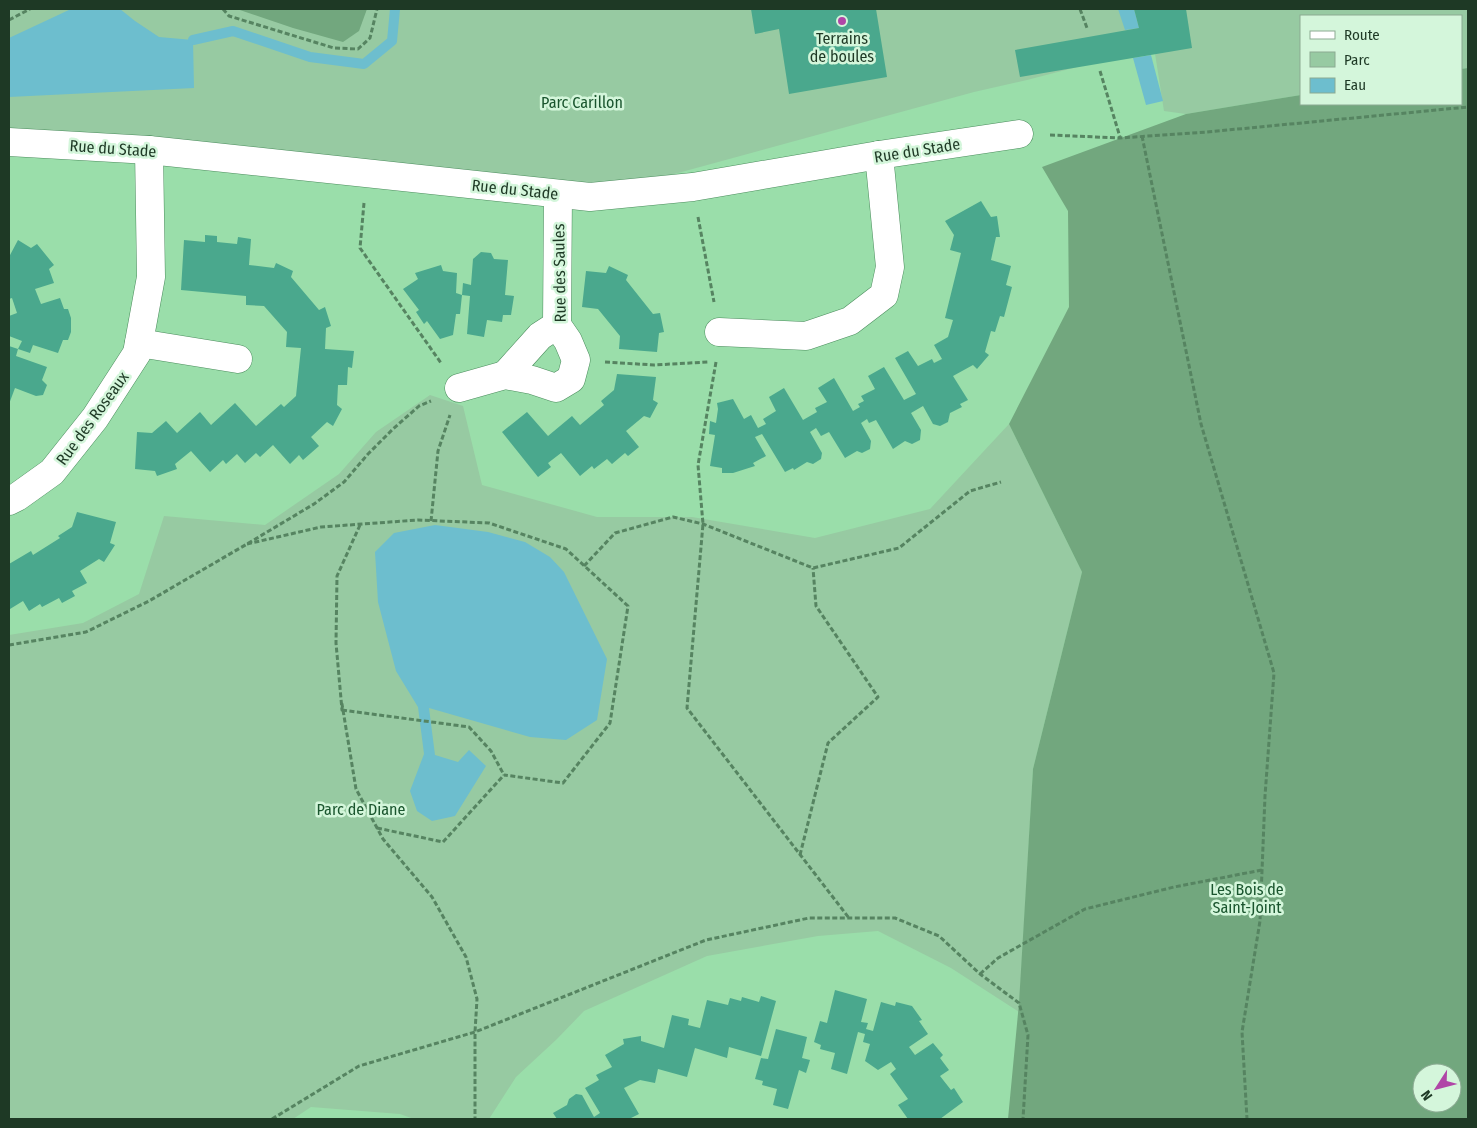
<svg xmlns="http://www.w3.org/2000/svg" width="1477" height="1128" viewBox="0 0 1477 1128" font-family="'Fira Sans Condensed',sans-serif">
<rect width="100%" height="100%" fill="#9adeaa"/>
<g fill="#97caa2">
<path d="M 9,9 L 1468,9 L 1468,68 L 1461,69 L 1461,16 L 1301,16 L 1301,95 L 1186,114 L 1164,111 L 1154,47 L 1027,80 L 974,92 L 590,197 L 9,142 Z"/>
<path d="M 430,395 L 463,406 L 482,485 L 597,517 L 692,517 L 815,538 L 930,509 L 1009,424 L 1082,572 L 1033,769 L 1019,1012 L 951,968 L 878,931 L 818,936 L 707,956 L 584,1011 L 557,1039 L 516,1077 L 489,1119 L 414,1119 L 400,1114 L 311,1107 L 293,1119 L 9,1119 L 9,635 L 83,623 L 139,594 L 164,516 L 265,525 L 339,474 L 376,432 Z"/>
</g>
<g fill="#72a77e" fill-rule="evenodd">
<path d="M 237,9 L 367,9 L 359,31 L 343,42 L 293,28 Z"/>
<path d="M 1468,68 L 1468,1119 L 1008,1119 L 1019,1003 L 1033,769 L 1082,572 L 1009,424 L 1069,307 L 1068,211 L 1042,167 L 1186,114 L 1301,95 L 1301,104 L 1461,104 L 1461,69 ZM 1422,1073 L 1452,1073 L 1452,1103 L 1422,1103 Z"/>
</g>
<g fill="#6dbece">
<path d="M 71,9 L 120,9 L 135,21 L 159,37 L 193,40 L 194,88 L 9,97 L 9,38 Z"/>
<path d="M 1118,9 L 1134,9 L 1139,28 L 1125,30 Z"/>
<path d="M 1151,55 L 1163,101 L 1146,105 L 1133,58 Z"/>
<path d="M 435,525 L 488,532 L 525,542 L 550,557 L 564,572 L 607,659 L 597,720 L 566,740 L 530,737 L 429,708 L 435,755 L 458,762 L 469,750 L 486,766 L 455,816 L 432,821 L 417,811 L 410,791 L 424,754 L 418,707 L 396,671 L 378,602 L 375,552 L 394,533 Z"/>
</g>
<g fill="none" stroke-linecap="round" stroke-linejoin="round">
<path stroke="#6dbece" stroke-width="10" d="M 193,40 L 233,31 L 310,57 L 364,64 L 392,41 L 395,9"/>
</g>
<g fill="#4aa88d">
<path d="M 751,9 L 876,9 L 887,77 L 789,94 L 779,29 L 755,34 Z"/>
<path d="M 1134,9 L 1186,9 L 1192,48 L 1020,77 L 1015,50 L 1139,28 Z"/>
<path d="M 981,201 L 991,217 L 997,216 L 1000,237 L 996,237 L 991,260 L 1011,266 L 1006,285 L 1012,287 L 1004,317 L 1000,316 L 995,332 L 991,331 L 985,352 L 989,355 L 977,369 L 973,365 L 953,376 L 968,400 L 960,404 L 962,407 L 950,413 L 948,422 L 940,426 L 933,424 L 923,406 L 911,413 L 921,430 L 920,440 L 912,444 L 905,441 L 893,449 L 876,420 L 869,423 L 867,419 L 861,423 L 871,441 L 870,449 L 862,453 L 857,451 L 845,458 L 829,432 L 821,436 L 816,428 L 810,432 L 822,453 L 821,459 L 813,464 L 807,462 L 794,470 L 793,468 L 785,472 L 762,434 L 755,437 L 766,456 L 753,463 L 755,466 L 733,473 L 722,473 L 722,468 L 710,466 L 715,435 L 709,434 L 710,421 L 716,423 L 718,409 L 717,403 L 733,399 L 744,419 L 751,415 L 758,428 L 766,424 L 763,419 L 776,411 L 769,397 L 784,388 L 803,420 L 817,412 L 815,408 L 827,402 L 818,388 L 834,378 L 853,411 L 860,407 L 858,404 L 864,401 L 861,396 L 875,389 L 868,376 L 884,367 L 904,400 L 916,394 L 895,358 L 908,351 L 918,366 L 932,359 L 934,363 L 942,359 L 934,345 L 948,337 L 953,320 L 945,318 L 961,253 L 950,250 L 954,235 L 945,221 Z"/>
<path d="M 205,235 L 217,236 L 217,242 L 237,244 L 238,237 L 251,239 L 249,265 L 274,268 L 276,263 L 293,271 L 291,277 L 319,310 L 325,307 L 331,326 L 326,328 L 325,349 L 354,351 L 352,368 L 348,367 L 347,385 L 338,385 L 337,405 L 342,409 L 333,426 L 327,422 L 311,437 L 319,446 L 303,460 L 299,455 L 290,464 L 273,445 L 260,457 L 256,453 L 245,463 L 237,454 L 226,464 L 223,460 L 210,472 L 191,451 L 175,464 L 177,469 L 157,476 L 155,471 L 135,469 L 137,432 L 152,433 L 166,421 L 177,433 L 200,412 L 211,425 L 235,403 L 256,426 L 281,404 L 284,407 L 296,396 L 301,348 L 286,347 L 287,332 L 264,306 L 246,305 L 246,296 L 181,290 L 184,240 L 205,242 Z"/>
<path d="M 18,240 L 31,248 L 37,244 L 54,265 L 49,269 L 54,283 L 35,289 L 41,304 L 60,298 L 64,309 L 68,309 L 71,318 L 71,332 L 68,340 L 63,340 L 58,353 L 33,345 L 30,353 L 18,349 L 22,341 L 9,336 L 9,316 L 17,313 L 12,298 L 9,299 L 9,257 Z"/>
<path d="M 481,252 L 491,253 L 494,259 L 508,260 L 505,295 L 514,296 L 511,315 L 503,315 L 502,322 L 487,320 L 484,337 L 467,334 L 470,296 L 462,295 L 463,283 L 471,285 L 473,259 Z"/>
<path d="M 441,265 L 443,271 L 457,273 L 456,293 L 462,295 L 460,314 L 456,314 L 453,335 L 440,339 L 427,321 L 424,324 L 416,312 L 419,310 L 403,289 L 418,279 L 415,273 Z"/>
<path d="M 609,266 L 628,275 L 626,280 L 653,314 L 660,313 L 664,332 L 659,333 L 657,352 L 619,349 L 620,336 L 598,309 L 582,307 L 586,271 L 606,273 Z"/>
<path d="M 9,346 L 18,349 L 16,356 L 47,367 L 42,380 L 47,385 L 43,395 L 36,396 L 15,388 L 9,404 Z"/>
<path d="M 617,374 L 656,377 L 653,400 L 658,403 L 650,418 L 644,416 L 626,431 L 639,447 L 628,456 L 625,453 L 612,464 L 607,459 L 594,469 L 592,466 L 580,476 L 561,453 L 548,463 L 551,467 L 538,477 L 502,432 L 527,412 L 548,436 L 572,416 L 580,425 L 604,405 L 601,401 L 614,390 Z"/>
<path d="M 77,512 L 116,522 L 110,543 L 115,545 L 104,562 L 99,559 L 80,571 L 87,583 L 72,591 L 75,596 L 62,603 L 59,598 L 42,607 L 40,604 L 29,611 L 23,601 L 10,609 L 9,564 L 31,551 L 33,555 L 60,538 L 58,536 L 72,527 Z"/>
<path d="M 835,990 L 867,999 L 861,1022 L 868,1023 L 866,1029 L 873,1031 L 881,1002 L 895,1006 L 896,1002 L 912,1006 L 922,1020 L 919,1021 L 928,1034 L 909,1047 L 915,1055 L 933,1043 L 943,1055 L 940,1058 L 949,1070 L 940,1076 L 951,1090 L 954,1088 L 963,1102 L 940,1119 L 908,1119 L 898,1105 L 908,1099 L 890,1074 L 896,1069 L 891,1062 L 878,1070 L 865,1061 L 870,1044 L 863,1042 L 865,1034 L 858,1032 L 847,1074 L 831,1069 L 835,1053 L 820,1049 L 821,1045 L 814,1042 L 820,1021 L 827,1023 Z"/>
<path d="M 761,996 L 776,1001 L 761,1056 L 729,1047 L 727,1058 L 695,1048 L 687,1077 L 658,1069 L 655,1083 L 640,1080 L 624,1088 L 639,1114 L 629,1119 L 557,1119 L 553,1113 L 567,1105 L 569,1099 L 576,1094 L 582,1095 L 594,1117 L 600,1113 L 585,1088 L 599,1080 L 596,1075 L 612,1067 L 605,1055 L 624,1044 L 623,1039 L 641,1036 L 641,1041 L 664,1048 L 672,1015 L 689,1019 L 688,1025 L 700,1028 L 707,1000 L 728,1005 L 730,998 L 741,1001 L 742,997 L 759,1002 Z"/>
<path d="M 776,1029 L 807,1037 L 802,1058 L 810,1060 L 806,1073 L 799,1070 L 788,1109 L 773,1105 L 777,1089 L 762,1085 L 763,1081 L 755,1079 L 761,1058 L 768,1059 Z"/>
</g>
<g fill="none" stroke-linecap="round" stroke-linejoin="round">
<g stroke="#4b8d5d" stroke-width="29">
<g id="minor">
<path d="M 9,142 L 149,150 L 590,197 L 693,187 L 879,155 L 1019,134"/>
<path d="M 719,332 L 806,336 L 850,321 L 884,295 L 890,267 L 879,155"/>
<path d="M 139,343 L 238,359"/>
<path d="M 505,375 L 540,336 L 557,325"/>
<path d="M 459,388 L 505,375 L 532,380 L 556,388 L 571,379 L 576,360 L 568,341 L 557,325 L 558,194"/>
<path d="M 9,501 L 17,497 L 52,472 L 95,418 L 137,353 L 151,277 L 149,150"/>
</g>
</g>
<g stroke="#568461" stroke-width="3" stroke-dasharray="5 2.5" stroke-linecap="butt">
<path d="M 223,9 L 229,16 L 334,48 L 358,49 L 370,38 L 377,9"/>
<path d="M 1080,9 L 1087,28"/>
<path d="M 9,20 L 30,9"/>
<path d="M 1100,71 L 1120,137"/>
<path d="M 1050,135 L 1120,138 L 1207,132 L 1468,107"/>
<path d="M 1142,136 L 1201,424 L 1274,673 L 1265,796 L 1260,921 L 1242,1032 L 1247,1119"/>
<path d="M 364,203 L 360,248 L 441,363"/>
<path d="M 698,217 L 714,302"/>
<path d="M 605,362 L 654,365 L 708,362"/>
<path d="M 716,362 L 698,465 L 703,524 L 687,708 L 849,918"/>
<path d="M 431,521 L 438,451 L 450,415"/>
<path d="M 360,525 L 337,576 L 336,643 L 342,710 L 342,704 L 356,789 L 383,839 L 432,897 L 466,957 L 477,999 L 475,1032 L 475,1119"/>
<path d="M 247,544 L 321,527 L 418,520 L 489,523 L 566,549 L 628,606 L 610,723 L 563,783 L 504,775"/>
<path d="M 584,566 L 615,533 L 673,517 L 703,524 L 813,568 L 899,548 L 970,491 L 1001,482"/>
<path d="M 9,645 L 86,632 L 149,601 L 247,544 L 314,504 L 344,482 L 368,454 L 393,429 L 419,406 L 431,401"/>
<path d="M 342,710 L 469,727 L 491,751 L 504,775"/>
<path d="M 377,828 L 443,842 L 504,775"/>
<path d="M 800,855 L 828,743 L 878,697 L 816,606 L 813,568"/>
<path d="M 980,974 L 998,958 L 1085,909 L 1174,887 L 1262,870"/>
<path d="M 272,1119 L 359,1066 L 475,1032 L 706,940 L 809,918 L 895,918 L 939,936 L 980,974 L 1019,1003 L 1028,1035 L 1023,1119"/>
</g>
<use href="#minor" stroke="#fff" stroke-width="28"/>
</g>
<circle fill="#b046a7" stroke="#d4f6db" stroke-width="2" cx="842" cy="21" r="5"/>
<g text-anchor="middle" stroke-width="5" stroke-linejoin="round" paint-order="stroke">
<g font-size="16" fill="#1e3925" stroke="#d4f6db">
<text x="842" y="44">Terrains<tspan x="842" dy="18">de boules</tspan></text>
</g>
<g font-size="16" fill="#1a552e" stroke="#d4f6db">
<text x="582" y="108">Parc Carillon</text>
<text x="361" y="815">Parc de Diane</text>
<text x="1247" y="895">Les Bois de<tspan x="1247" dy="18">Saint-Joint</tspan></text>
</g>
<g font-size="16" fill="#1e3925" stroke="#d4f6db">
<text transform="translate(113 148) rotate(4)" y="6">Rue du Stade</text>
<text transform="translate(917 150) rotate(-9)" y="6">Rue du Stade</text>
<text transform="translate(515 189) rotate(6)" y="6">Rue du Stade</text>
<text transform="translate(559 273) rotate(-91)" y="6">Rue des Saules</text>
<text transform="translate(92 418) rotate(-54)" y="6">Rue des Roseaux</text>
</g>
</g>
<rect width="1477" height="1128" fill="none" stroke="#1e3925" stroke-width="20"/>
<rect x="1300" y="15" width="162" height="90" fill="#d4f6db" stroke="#8baa92"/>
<rect x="1310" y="31" width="25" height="8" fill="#ffffff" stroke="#8baa92"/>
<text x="1344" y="40" font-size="15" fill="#1e3925">Route</text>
<rect x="1310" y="52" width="25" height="15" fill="#97caa2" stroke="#8baa92"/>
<text x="1344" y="65" font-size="15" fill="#1e3925">Parc</text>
<rect x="1310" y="78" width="25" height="15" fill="#6dbece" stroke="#8baa92"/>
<text x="1344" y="90" font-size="15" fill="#1e3925">Eau</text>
<g transform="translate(1437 1088) rotate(234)"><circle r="24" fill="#d4f6db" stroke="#8baa92"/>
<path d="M0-4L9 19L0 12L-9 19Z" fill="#b046a7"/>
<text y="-8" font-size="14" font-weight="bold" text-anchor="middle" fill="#1e3925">N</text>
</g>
</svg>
